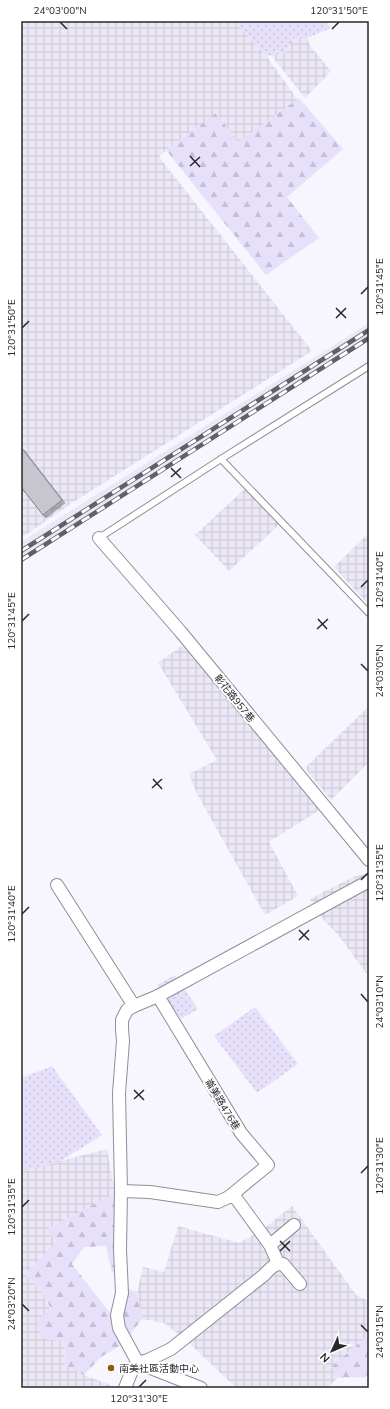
<svg xmlns="http://www.w3.org/2000/svg" width="390" height="1409" viewBox="0 0 390 1409" font-family="'Nunito Sans','Noto Sans TC',sans-serif">
<defs>
<pattern id="industrial-grid" width="8" height="8" patternUnits="userSpaceOnUse"><rect width="8" height="8" fill="#ebe7f6"/><path d="M0 4h8M4 0v8" fill="none" stroke="#cac6d3"/></pattern>
<pattern id="grass-dots" width="8" height="8" patternUnits="userSpaceOnUse"><rect width="8" height="8" fill="#e7e0fb"/><path d="M2 2h.1M6 6h.1" fill="none" stroke="#c6c0d7" stroke-width="1.8" stroke-linecap="round"/></pattern>
<pattern id="forest-firs" width="22" height="20" patternUnits="userSpaceOnUse"><rect width="22" height="20" fill="#e7e0fb"/><path d="M5 1l3.5 6h-7zM16 11l3.5 6h-7z" fill="#c6c0d7"/></pattern>
<filter id="shadow"><feDropShadow dx="3" dy="3" stdDeviation="0" flood-color="#0004"/></filter>
</defs>
<rect width="100%" height="100%" fill="#f7f5fe"/>
<path fill="#ebe7f6" d="M 369,323 L 369,341 L 21,559 L 21,542 Z"/>
<g fill="url(#industrial-grid)">
<path d="M 21,21 L 235,21 L 267,57 L 298,100 L 238,143 L 216,113 L 166,150 L 159,157 L 312,351 L 75,501 L 21,538 Z"/>
<path d="M 294,38 L 307,38 L 311,47 L 331,71 L 305,98 L 271,55 L 284,53 Z"/>
<path d="M 248,486 L 282,522 L 229,571 L 195,535 Z"/>
<path d="M 369,533 L 369,605 L 334,567 Z"/>
<path d="M 187,642 L 324,807 L 269,842 L 298,896 L 265,915 L 197,794 L 189,774 L 217,760 L 158,663 Z"/>
<path d="M 369,706 L 369,762 L 331,800 L 305,768 Z"/>
<path d="M 369,873 L 369,971 L 366,973 L 339,936 L 322,918 L 310,899 L 353,877 Z"/>
<path d="M 107,1149 L 115,1193 L 46,1230 L 57,1241 L 25,1274 L 43,1293 L 65,1342 L 64,1365 L 84,1375 L 119,1388 L 21,1388 L 21,1171 Z"/>
<path d="M 292,1206 L 357,1296 L 369,1301 L 369,1335 L 332,1366 L 337,1378 L 328,1388 L 236,1388 L 185,1339 L 164,1323 L 142,1319 L 137,1292 L 143,1267 L 164,1272 L 178,1226 L 239,1243 L 261,1231 Z"/>
</g>
<g fill="url(#grass-dots)">
<path d="M 235,21 L 325,21 L 331,28 L 307,38 L 294,38 L 284,53 L 271,55 L 267,57 Z"/>
<path d="M 175,975 L 198,1009 L 181,1019 L 157,985 Z"/>
<path d="M 255,1007 L 298,1064 L 257,1093 L 214,1036 Z"/>
<path d="M 52,1066 L 102,1135 L 59,1162 L 21,1171 L 21,1078 Z"/>
</g>
<g fill="url(#forest-firs)">
<path d="M 299,98 L 343,149 L 287,197 L 319,238 L 266,275 L 166,150 L 216,113 L 238,142 Z"/>
<path d="M 115,1193 L 117,1269 L 112,1273 L 106,1246 L 84,1247 L 72,1264 L 112,1316 L 116,1285 L 137,1292 L 142,1319 L 123,1344 L 101,1357 L 84,1375 L 64,1365 L 65,1342 L 42,1339 L 36,1320 L 51,1309 L 43,1293 L 25,1274 L 57,1241 L 46,1230 Z"/>
<path d="M 369,1335 L 369,1373 L 365,1377 L 337,1378 L 332,1366 Z"/>
</g>
<path fill="#c7c5cd" stroke="#848289" filter="url(#shadow)" d="M 21,447 L 62,500 L 43,515 L 21,487 Z"/>
<g fill="none" stroke-linecap="round" stroke-linejoin="round">
<g stroke="#908e96" stroke-width="8">
<g id="lane">
<path d="M 221,459 L 369,613"/>
<path d="M 99,538 L 221,459 L 369,366"/>
</g>
</g>
<g stroke="#908e96" stroke-width="14">
<g id="street">
<path d="M 99,538 L 180,631 L 369,860"/>
<path d="M 57,885 L 134,1006"/>
<path d="M 158,996 L 241,1133 L 268,1165 L 229,1197"/>
<path d="M 121,1191 L 150,1192 L 218,1202 L 229,1197 L 235,1197 L 270,1245 L 278,1263"/>
<path d="M 270,1245 L 294,1225"/>
<path d="M 138,1363 L 148,1360 L 171,1349 L 264,1275 C 270,1269 274,1263 283,1264 L 300,1284"/>
<path d="M 138,1363 L 201,1388"/>
<path d="M 125,1388 L 133,1368 L 138,1363 L 119,1328 L 117,1315 L 122,1293 L 120,1250 L 121,1191 L 119,1093 L 123,1041 L 122,1029 L 122,1020 L 127,1010 L 134,1006 L 158,996 L 369,881"/>
</g>
</g>
<use href="#lane" stroke="#fff" stroke-width="6"/>
<use href="#street" stroke="#fff" stroke-width="12"/>
<g stroke="#616064" stroke-width="4.5">
<g id="rail">
<path d="M 21,551 L 369,330"/>
<path d="M 21,560 L 369,338"/>
</g>
</g>
<use href="#rail" stroke="#fff" stroke-width="3" stroke-dasharray="9" stroke-linecap="butt"/>
</g>
<path fill="none" stroke="#28272a" stroke-width="1.5" d="M 60,22 L 67,29M 332,29 L 339,22M 190,156 L 200,167M 190,166 L 200,157M 361,294 L 368,287M 336,308 L 346,318M 336,318 L 346,308M 22,328 L 29,321M 171,468 L 181,478M 171,477 L 181,468M 361,587 L 368,580M 318,619 L 327,629M 22,621 L 29,614M 317,629 L 328,619M 361,664 L 368,671M 153,779 L 162,789M 152,788 L 162,779M 361,880 L 368,873M 22,914 L 29,907M 299,930 L 309,940M 299,940 L 309,930M 361,994 L 368,1002M 134,1090 L 144,1100M 134,1099 L 144,1090M 361,1173 L 368,1166M 22,1207 L 29,1200M 280,1241 L 290,1251M 280,1251 L 290,1241M 22,1304 L 29,1311M 361,1325 L 368,1332M 139,1387 L 146,1380"/>
<circle fill="#8f5d0a" stroke="#fff" stroke-width="1.5" cx="111" cy="1368" r="4"/>
<g text-anchor="middle" stroke-width="4" stroke-linejoin="round" paint-order="stroke">
<g font-size="10" fill="#28272a" stroke="#fff">
<text transform="translate(235 698) rotate(51)" y="4">彰花路957巷</text>
<text transform="translate(223 1104) rotate(59)" y="4">崙美路476巷</text>
</g>
<g font-size="10" fill="#28272a" stroke="#fff" text-anchor="start">
<text x="119" y="1372">南美社區活動中心</text>
</g>
</g>
<rect width="390" height="1409" fill="none" stroke="#ffffff" stroke-width="44"/>
<g transform="translate(332 1351) rotate(226)" stroke="#ffffff" stroke-width="3" paint-order="stroke">
<path d="M0-3L7 15L0 10L-7 15Z" fill="#28272a"/>
<text y="-6" font-size="11" font-weight="bold" text-anchor="middle" fill="#28272a">N</text>
</g>
<rect x="22" y="22" width="346" height="1365" fill="none" stroke="#28272a" stroke-width="1.5"/>
<g font-size="10" text-anchor="middle" fill="#28272a">
<text x="60" y="14">24°03'00"N</text>
<text x="339" y="14">120°31'50"E</text>
<text transform="translate(379 287) rotate(-90)" y="4">120°31'45"E</text>
<text transform="translate(11 328) rotate(-90)" y="4">120°31'50"E</text>
<text transform="translate(379 580) rotate(-90)" y="4">120°31'40"E</text>
<text transform="translate(11 621) rotate(-90)" y="4">120°31'45"E</text>
<text transform="translate(379 671) rotate(-90)" y="4">24°03'05"N</text>
<text transform="translate(379 873) rotate(-90)" y="4">120°31'35"E</text>
<text transform="translate(11 914) rotate(-90)" y="4">120°31'40"E</text>
<text transform="translate(379 1002) rotate(-90)" y="4">24°03'10"N</text>
<text transform="translate(379 1166) rotate(-90)" y="4">120°31'30"E</text>
<text transform="translate(11 1207) rotate(-90)" y="4">120°31'35"E</text>
<text transform="translate(11 1304) rotate(-90)" y="4">24°03'20"N</text>
<text transform="translate(379 1332) rotate(-90)" y="4">24°03'15"N</text>
<text x="139" y="1402">120°31'30"E</text>
</g>
</svg>
